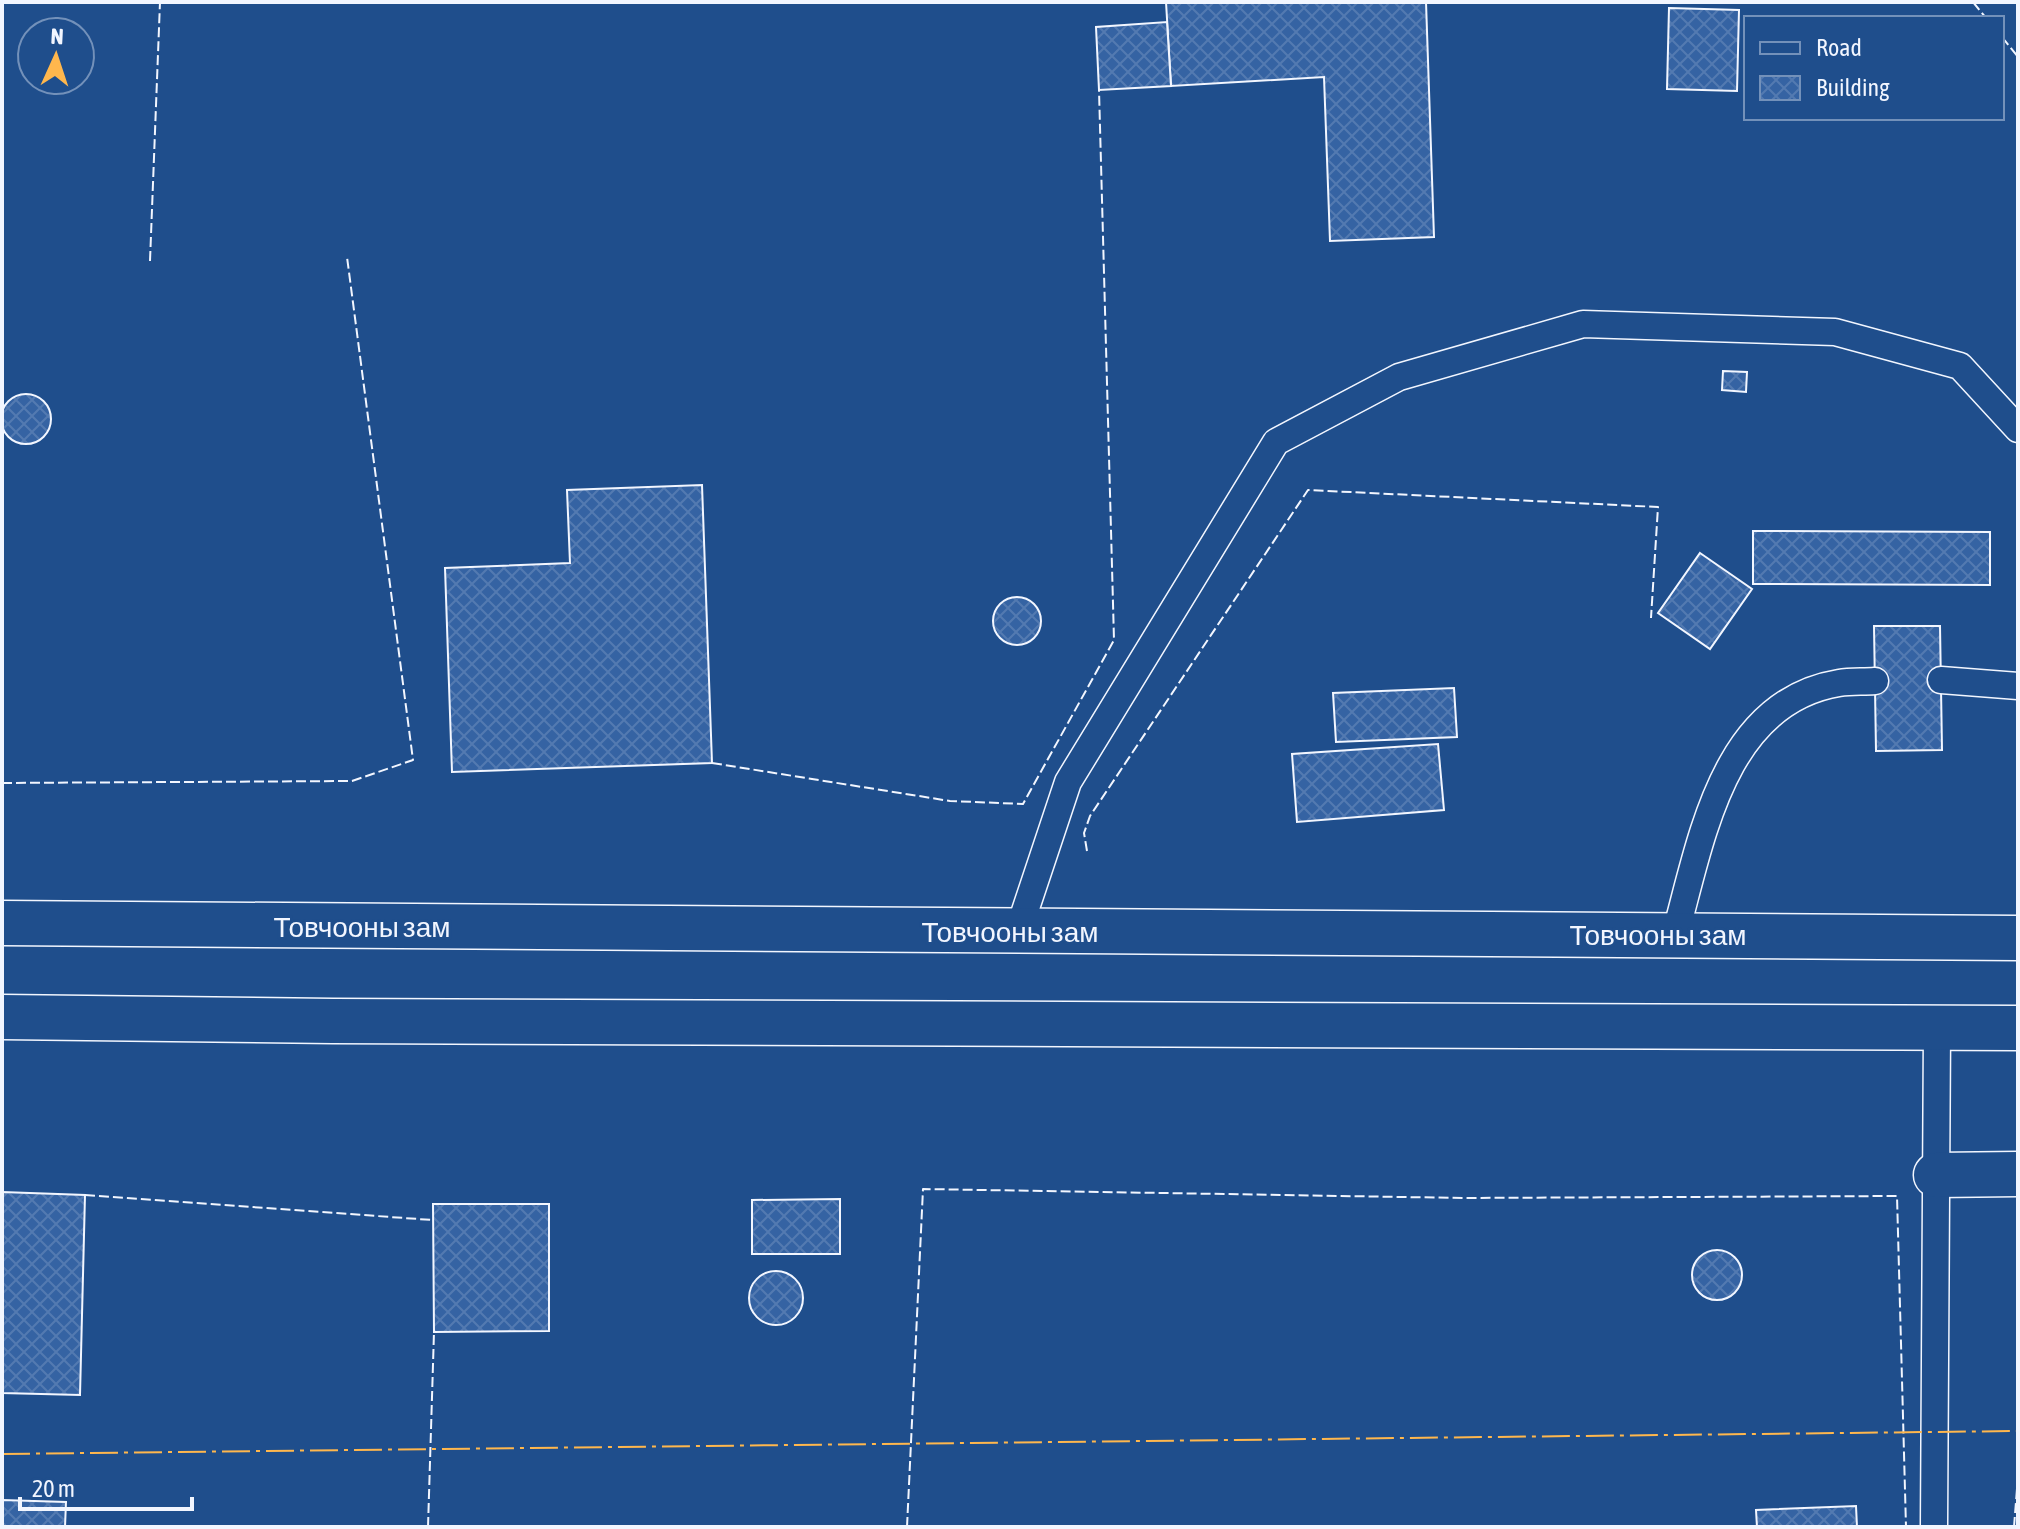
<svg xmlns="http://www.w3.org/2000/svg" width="2020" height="1529" viewBox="0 0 2020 1529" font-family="'Asap Condensed',sans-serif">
<defs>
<pattern id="building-cross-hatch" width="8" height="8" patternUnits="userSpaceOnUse" patternTransform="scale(2)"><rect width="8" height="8" fill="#3563a3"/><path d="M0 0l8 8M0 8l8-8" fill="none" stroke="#537ab1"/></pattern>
</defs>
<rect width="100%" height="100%" fill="#1f4e8c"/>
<g fill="url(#building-cross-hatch)" stroke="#f2f6ff" stroke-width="2">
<path d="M 1166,2 L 1426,2 L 1434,237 L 1330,241 L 1324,77 L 1171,86 Z"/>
<path d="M 1669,8 L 1739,10 L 1737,91 L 1667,89 Z"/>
<path d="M 1167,22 L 1171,86 L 1099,90 L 1096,27 Z"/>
<path d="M 1723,371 L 1747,372 L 1746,392 L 1722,390 Z"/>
<circle cx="26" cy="419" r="25"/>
<path d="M 702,485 L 712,763 L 452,772 L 445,568 L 570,563 L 567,490 Z"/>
<path d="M 1753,531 L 1990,532 L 1990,585 L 1753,584 Z"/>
<path d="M 1700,553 L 1752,589 L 1710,649 L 1658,613 Z"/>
<circle cx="1017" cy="621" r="24"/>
<path d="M 1874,626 L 1940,626 L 1942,750 L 1876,751 Z"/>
<path d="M 1454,688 L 1457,737 L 1336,742 L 1333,693 Z"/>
<path d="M 1438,744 L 1444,810 L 1297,822 L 1292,754 Z"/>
<path d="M 2,1192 L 85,1195 L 80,1395 L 2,1393 Z"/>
<path d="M 840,1199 L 840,1254 L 752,1254 L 752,1200 Z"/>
<path d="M 433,1204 L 549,1204 L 549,1331 L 434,1332 Z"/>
<circle cx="1717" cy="1275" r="25"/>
<circle cx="776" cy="1298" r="27"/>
<path d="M 2,1500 L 66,1502 L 65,1527 L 2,1527 Z"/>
<path d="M 1856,1506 L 1857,1527 L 1757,1527 L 1756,1510 Z"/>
</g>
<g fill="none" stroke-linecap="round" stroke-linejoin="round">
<g stroke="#f2f6ff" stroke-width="29">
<g id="service">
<path d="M 1941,680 L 2018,686"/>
<path d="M 1018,932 L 1068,782 L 1276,442 L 1399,377 L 1583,324 L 1835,332 L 1960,366 L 2018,429"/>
<path d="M 1675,935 C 1701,842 1722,702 1839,683 C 1851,681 1863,682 1875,681"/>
<path d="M 1934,1527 L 1937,1028"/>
</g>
</g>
<g stroke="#f2f6ff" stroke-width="47">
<path id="minor" d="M 1936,1175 L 2018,1174"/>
</g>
<g stroke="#f2f6ff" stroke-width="47">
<g id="trunk">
<path d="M 2,923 L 2018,938"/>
<path d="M 2,1017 L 333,1021 L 2018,1028"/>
</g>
</g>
<use href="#service" stroke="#1f4e8c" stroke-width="26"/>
<use href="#minor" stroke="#1f4e8c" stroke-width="44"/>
<use href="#trunk" stroke="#1f4e8c" stroke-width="44"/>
<g stroke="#f2f6ff" stroke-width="2" stroke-dasharray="10 4" stroke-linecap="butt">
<path d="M 1973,2 L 1986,18"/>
<path d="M 2002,37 L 2018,57"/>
<path d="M 150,261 L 160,2"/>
<path d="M 712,763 L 950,801 L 1023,804 L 1114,640 L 1099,90"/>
<path d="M 2,783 L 352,781 L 413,760 L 347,257"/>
<path d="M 1087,851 L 1084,833 L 1090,816 L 1308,490 L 1658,507 L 1651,618"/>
<path d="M 85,1195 L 432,1220"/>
<path d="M 428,1527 L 434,1332"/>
<path d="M 907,1527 L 923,1189 L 1463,1198 L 1897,1196 L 1906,1527"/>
<path d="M 2014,1527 L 2018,1476"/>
</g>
<path stroke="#ffb74d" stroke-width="2" stroke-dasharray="28 6 4 6" stroke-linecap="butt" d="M 2,1454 L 2018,1431"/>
</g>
<g text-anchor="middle" stroke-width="6" stroke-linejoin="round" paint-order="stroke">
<g font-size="28" fill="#f2f6ff" stroke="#1f4e8c">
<text x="362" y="937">Товчооны зам</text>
<text x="1010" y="942">Товчооны зам</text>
<text x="1658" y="945">Товчооны зам</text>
</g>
</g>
<rect width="2020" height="1529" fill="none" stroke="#f2f6ff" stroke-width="8"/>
<rect x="1744" y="16" width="260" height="104" fill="#1f4e8c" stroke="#7391ba" stroke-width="2"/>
<rect x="1760" y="42" width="40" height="12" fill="#1f4e8c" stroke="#7391ba" stroke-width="2"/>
<text x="1816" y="56" font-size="24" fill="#f2f6ff">Road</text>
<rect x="1760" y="76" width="40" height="24" fill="url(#building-cross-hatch)" stroke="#7391ba" stroke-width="2"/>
<text x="1816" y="96" font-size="24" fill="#f2f6ff">Building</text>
<g transform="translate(56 56) rotate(3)"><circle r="38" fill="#1f4e8c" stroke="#7391ba" stroke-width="2"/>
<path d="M0-6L14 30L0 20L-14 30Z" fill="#ffb74d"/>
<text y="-12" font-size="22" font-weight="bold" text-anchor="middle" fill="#f2f6ff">N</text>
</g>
<path d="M20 1497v12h172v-12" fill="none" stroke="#f2f6ff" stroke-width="4"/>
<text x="32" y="1497" font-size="24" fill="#f2f6ff" stroke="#1f4e8c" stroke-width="6" paint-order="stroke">20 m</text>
</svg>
